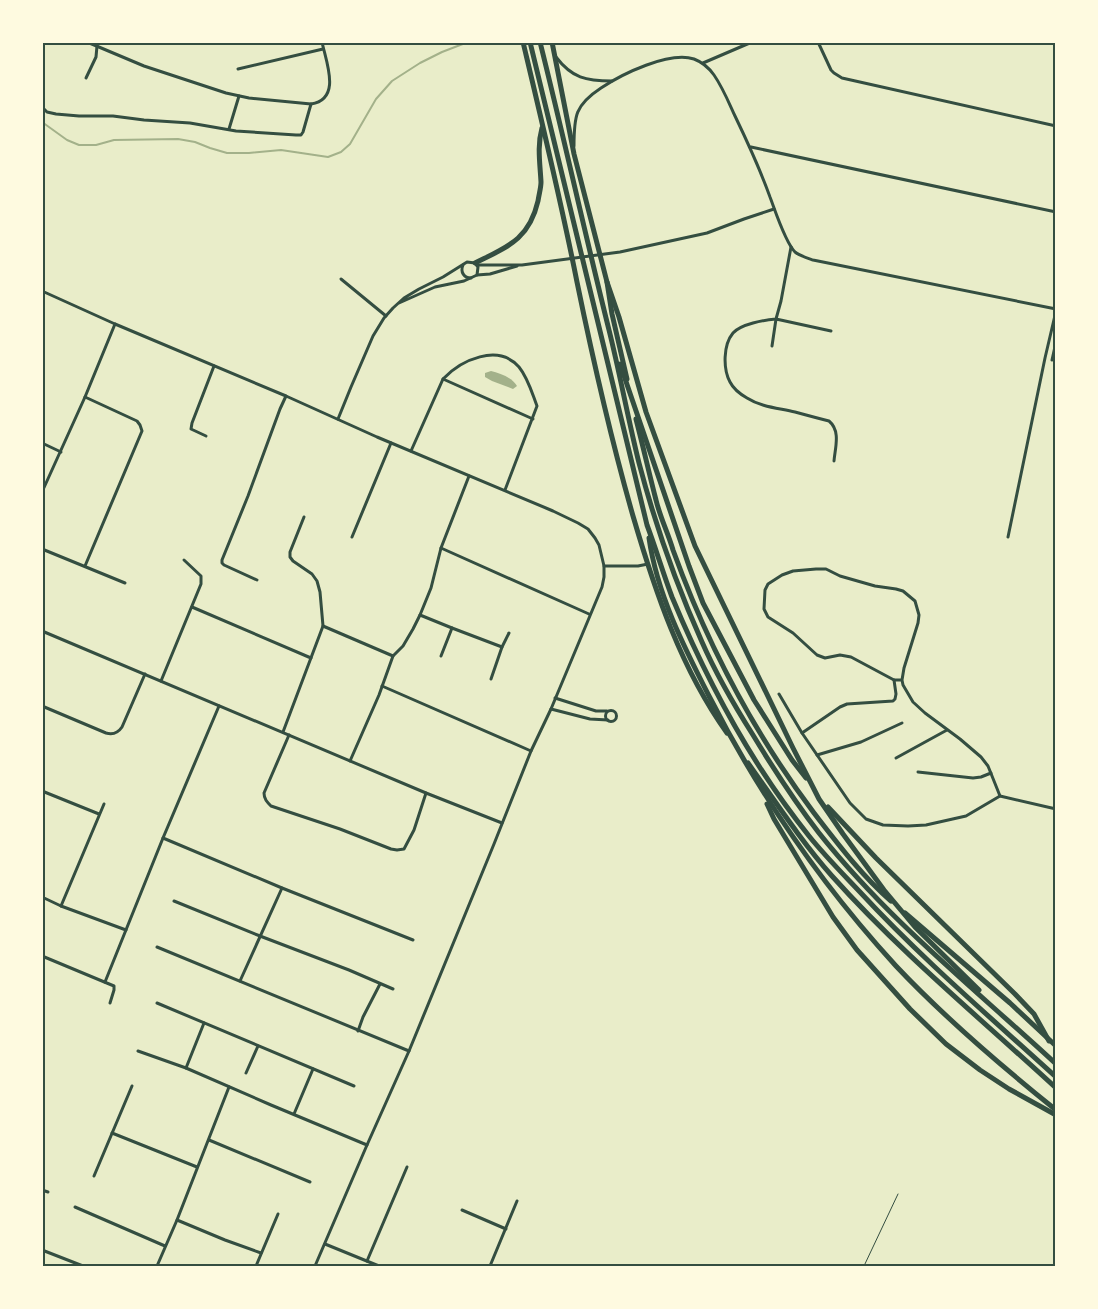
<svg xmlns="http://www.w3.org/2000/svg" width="1098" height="1309" viewBox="0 0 1098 1309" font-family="Figtree,sans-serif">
<rect width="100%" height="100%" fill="#e9edc9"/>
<path fill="#a3b18a" d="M 491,371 C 500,373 513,378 517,386 L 513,389 L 492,381 L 485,377 L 485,373 Z"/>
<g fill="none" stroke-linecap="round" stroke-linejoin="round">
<path stroke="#a3b18a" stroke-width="2" d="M 42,122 L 67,140 L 79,145 L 96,145 L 114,140 L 178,139 L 195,142 L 210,148 L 227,153 L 249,153 L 281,150 L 328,157 L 341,152 L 350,144 L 376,99 L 392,81 L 420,63 L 442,52 L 468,42"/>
<path stroke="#344e41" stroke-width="1" d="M 864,1266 L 898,1194"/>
<g stroke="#344e41" stroke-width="3">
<path d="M 87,42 L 144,66 L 226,93 L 249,98 L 311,104 C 342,99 326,62 322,42"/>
<path d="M 818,42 L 831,70 L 834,73 L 842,78 L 1056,126"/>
<path d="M 556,57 C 572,78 586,81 612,81"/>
<path d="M 703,63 L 752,42"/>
<path d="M 238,69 L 323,49"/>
<path d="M 86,78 L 96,57 L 97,46"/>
<path d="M 43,108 L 47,112 L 56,114 L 79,116 L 113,116 L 144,120 L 190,123 L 236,131 L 296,135 L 301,135 L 303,132 L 311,104"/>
<path d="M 229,129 L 239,96"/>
<path d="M 574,146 C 574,116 575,105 601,88 C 622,74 669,51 694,59 C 702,62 709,68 714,75 C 723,88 729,103 735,116 C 748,143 760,169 770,197 C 775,210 785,242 795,252 C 800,256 807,258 813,260 L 1056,309"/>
<path d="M 751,147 L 1056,212"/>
<path d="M 791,247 L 781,301 L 776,319 C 764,320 741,324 733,333 C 723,345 723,369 730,382 C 733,388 740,394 747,398 C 761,407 778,408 795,412 C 806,415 817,418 829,421 C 841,431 835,448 834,461"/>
<path d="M 463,265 C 460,272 464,278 471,278"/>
<path d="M 477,265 L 522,265 L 620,252 L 707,233 L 744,219 L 774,209"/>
<path d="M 477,275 L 490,274 L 517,266"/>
<path d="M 341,279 L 386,316"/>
<path d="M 42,291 L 115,324 L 286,396 L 377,437 L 553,511 L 578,523 L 588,529 L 595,538 L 599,545 L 604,566 L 604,577 L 602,587 L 551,709 L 531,751 L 494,844 L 409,1051 L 367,1145 L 315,1266"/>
<path d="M 772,346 L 776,319 L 831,331"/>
<path d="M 1052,360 L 1056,342"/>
<path d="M 443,379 L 533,419"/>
<path d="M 85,397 L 137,421 L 140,425 L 142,431 L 85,566"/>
<path d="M 338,419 L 351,387 L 373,336 L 384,318 L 393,308 L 404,298 L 419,289 L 443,277 L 467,262 L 475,263 L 478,267 L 477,275 L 464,281 L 435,287 L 399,303"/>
<path d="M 206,436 L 191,429 L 192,423 L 214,366"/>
<path d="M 42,443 L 61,452"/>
<path d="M 411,451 L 443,379 C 461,360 498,343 519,367 C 528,378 532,393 537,406 L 505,490"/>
<path d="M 42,492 L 85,397 L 115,324"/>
<path d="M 352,537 L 391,443"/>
<path d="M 1008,537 L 1045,358 L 1056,311"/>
<path d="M 441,548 L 589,614"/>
<path d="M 42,549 L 125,583"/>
<path d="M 604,566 L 638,566 L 648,564"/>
<path d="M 257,580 L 224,565 L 222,563 L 222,560 L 248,496 L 280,409 L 286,396"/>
<path d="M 192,607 L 311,658"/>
<path d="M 420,615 L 452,628 L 441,656"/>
<path d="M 323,626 L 393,656"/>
<path d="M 452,628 L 502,647 L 491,679"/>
<path d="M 42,631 L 426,793 L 502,823"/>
<path d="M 502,647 L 509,633"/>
<path d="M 161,681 L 201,584 L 201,576 L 184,560"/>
<path d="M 382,686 L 531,751"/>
<path d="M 779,694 L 802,733 L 850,803 L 866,819 L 883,825 L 908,826 L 926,825 L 966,816 L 1000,796 L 988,766 L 981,757 L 960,739 L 925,713 L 913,702 L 903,685 L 902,680 L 904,668 L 918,623 L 919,615 L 915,601 L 903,591 L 896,589 L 875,586 L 840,576 L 826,569 L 816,569 L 793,571 L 782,575 L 768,584 L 765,590 L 764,609 L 768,617 L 793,633 L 817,655 L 825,658 L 840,655 L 851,657 L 894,680 L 902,680"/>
<path d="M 555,698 L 596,711 L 607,711"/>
<path d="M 42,706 L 106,733 C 113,735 118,733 122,727 L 145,674"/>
<path d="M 551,709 L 590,719 L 608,720"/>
<circle cx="611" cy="716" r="5.5"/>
<path d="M 283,732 L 323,626 L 320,592 L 317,581 L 312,574 L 293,561 L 290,557 L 290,552 L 304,517"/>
<path d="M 802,733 L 840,707 L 847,704 L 893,701 L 895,699 L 896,694 L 894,680"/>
<path d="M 289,735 L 264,793 C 264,799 267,802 271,806 L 340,829 L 391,849 L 397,850 L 404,849 L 414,830 L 426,793"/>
<path d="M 817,755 L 861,742 L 902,723"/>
<path d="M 896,758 L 947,730"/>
<path d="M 350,761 L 379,695 L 393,656 L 403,646 L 413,629 L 420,615 L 431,588 L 441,548 L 469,476"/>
<path d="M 918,772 L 973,778 L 981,777 L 991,773"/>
<path d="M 42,791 L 99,814"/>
<path d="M 1000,796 L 1056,809"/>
<path d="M 163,838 L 282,888 L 413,940"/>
<path d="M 42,897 L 61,906 L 126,930"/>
<path d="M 174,901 L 260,936 L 349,970 L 393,989"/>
<path d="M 61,906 L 104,804"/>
<path d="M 157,947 L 409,1051"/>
<path d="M 42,956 L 114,986 L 114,990 L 110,1003"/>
<path d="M 240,981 L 282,888"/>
<path d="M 105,982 L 163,838 L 219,706"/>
<path d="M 157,1003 L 354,1086"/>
<path d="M 358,1031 L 363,1017 L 380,984"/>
<path d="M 138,1051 L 186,1068 L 271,1105 L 367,1145"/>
<path d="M 186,1068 L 204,1023"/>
<path d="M 246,1073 L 258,1046"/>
<path d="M 294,1114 L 313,1069"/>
<path d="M 112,1133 L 197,1167"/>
<path d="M 209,1140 L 310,1182"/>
<path d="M 94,1176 L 132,1086"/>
<path d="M 42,1190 L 48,1192"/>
<path d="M 75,1207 L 165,1246"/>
<path d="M 462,1210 L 506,1229"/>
<path d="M 177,1220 L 225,1240 L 261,1253"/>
<path d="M 325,1244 L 379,1266"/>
<path d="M 42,1250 L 83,1266"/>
<path d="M 367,1261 L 407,1167"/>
<path d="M 157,1266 L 177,1220 L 229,1087"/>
<path d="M 256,1266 L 278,1214"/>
<path d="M 490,1266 L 517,1201"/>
</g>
<g stroke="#344e41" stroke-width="5">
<path d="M 523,42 C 542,122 561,201 577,282 C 593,360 611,439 633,516 C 655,591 681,669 727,733"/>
<path d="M 552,42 L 574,154 L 607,282 L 612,314 L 627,379"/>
<path d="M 475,263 C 507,247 529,240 538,201 C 539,194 541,188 541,182 C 540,163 537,146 542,128"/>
<path d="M 636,419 C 643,446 649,473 656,500 C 660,517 668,533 673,550 C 707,644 754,733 814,813 C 838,844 862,876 891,901"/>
<path d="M 748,763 C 775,801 801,841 832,876 C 900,952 980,1018 1056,1088"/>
<path d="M 905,913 L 1010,1003 L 1056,1046"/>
</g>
<g stroke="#344e41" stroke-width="5">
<path d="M 530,42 L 647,525 C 656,549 663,573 672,597 C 707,681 752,765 809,836 C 825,856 843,874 860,892 C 921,958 989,1016 1056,1077"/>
<path d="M 540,42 C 564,138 585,234 609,330 C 620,374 628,419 639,463 C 655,524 676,584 702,642 C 716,674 734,705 753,735 C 773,768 795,802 819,833 C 888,920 975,989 1056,1064"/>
<path d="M 607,282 L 619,317 L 646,412 L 695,546 L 793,748 L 819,799 L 843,834 L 884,890 L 915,927 L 979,990"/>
<path d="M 620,364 L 689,566 L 703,603 L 754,700 L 792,760 L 806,778"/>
<path d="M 649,538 C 657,594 684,647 709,696 C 759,794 821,884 896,966 C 945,1018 1000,1065 1056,1110"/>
<path d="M 767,804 L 774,819 L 833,917 L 857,950 L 910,1009 L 946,1044 L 980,1070 L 1009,1089 L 1056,1115"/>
<path d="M 828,807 L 876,858 L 1015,994 L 1034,1014 L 1049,1041"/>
</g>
</g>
<rect width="1098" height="1309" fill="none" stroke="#fefae0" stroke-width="88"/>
<rect x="44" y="44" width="1010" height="1221" fill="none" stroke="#344e41" stroke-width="2"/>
</svg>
